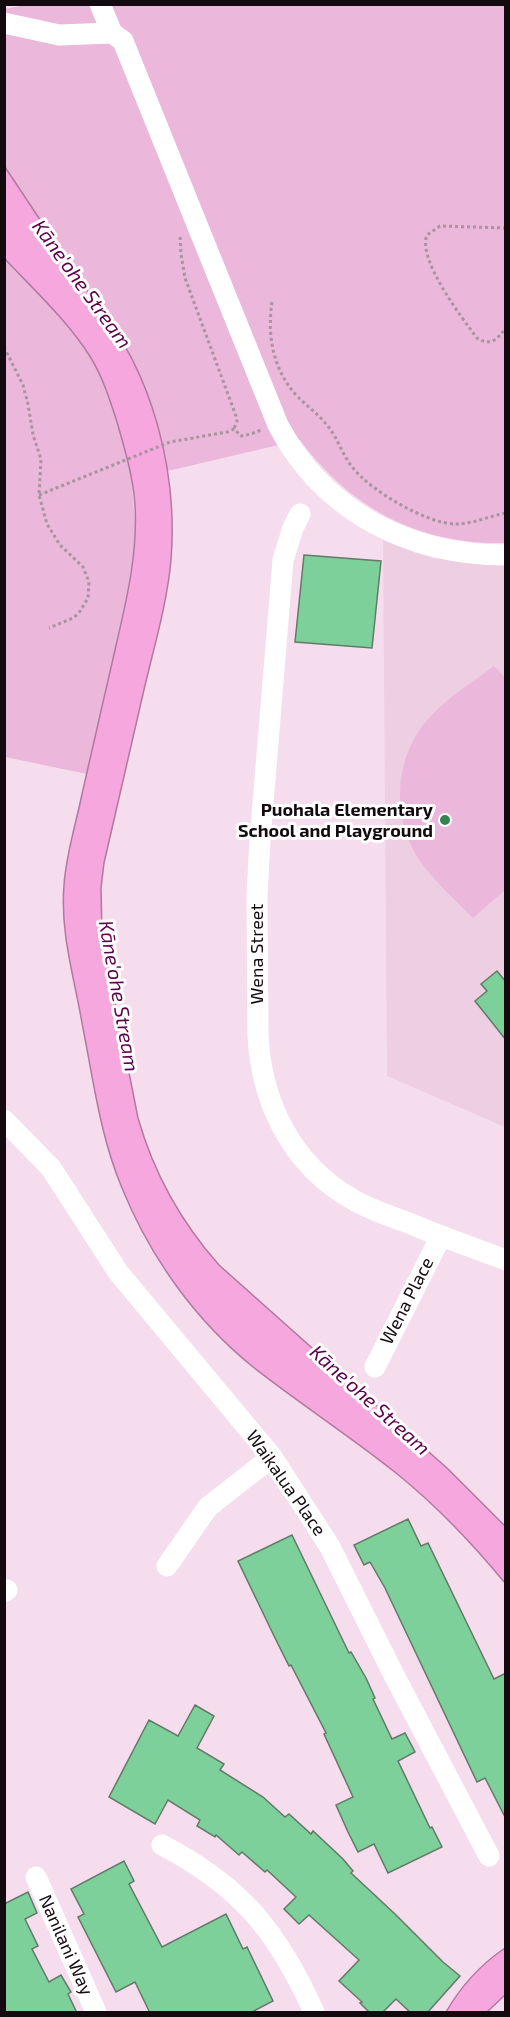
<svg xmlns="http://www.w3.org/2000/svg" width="510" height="2017" viewBox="0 0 510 2017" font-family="'Exo 2',sans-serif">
<rect width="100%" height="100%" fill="#f6dded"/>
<path fill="#eecee3" d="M 383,540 L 416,553 L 433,558 L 472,563 L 505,563 L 505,1127 L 387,1076 Z"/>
<g fill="#ebb7da">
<path d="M 30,4 L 505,5 L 505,543 C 420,545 351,509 300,440 L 172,470 L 131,474 L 136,533 L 130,584 L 87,774 L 5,757 L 5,9 Z"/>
<path d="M 494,666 L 506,679 L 505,890 L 473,918 C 455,900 435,882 420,861 C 390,818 394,755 430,717 C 448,697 473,682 494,666 Z"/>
</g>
<g fill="#f6a8de" stroke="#b279a0" stroke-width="1.5">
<path d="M 5,167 L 96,304 C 153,373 178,472 171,560 C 167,605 153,650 143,694 C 130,750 117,807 104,863 L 101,888 L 102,936 L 138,1118 C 154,1174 180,1221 219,1265 L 448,1469 L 505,1526 L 505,1583 C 472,1543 437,1506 396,1473 C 350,1436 300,1404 253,1367 C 195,1320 150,1257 122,1188 C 100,1136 93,1078 82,1023 C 74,976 60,933 64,885 C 66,854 76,824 82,794 C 93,746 104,698 115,650 C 126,602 138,555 135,505 C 133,476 125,450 117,422 C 110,400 103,378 91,358 C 68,321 34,290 5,259 Z"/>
<path d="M 505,1948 L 505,1995 L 487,2012 L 446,2012 C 461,1986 480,1965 505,1948 Z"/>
</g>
<g fill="#7dd099" stroke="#63796a" stroke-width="1.5">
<path d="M 304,555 L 381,561 L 372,648 L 295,642 Z"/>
<path d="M 497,971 L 506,982 L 506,1040 L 475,1001 L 487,991 L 481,984 Z"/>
<path d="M 408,1519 L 421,1546 L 428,1543 L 494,1679 L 506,1673 L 506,1819 L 485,1778 L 477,1782 L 385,1588 L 370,1562 L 364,1565 L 354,1545 Z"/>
<path d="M 292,1535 L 349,1653 L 351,1652 L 366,1678 L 375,1698 L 373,1699 L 392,1739 L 405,1733 L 415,1752 L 398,1761 L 430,1828 L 432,1827 L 442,1847 L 388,1873 L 374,1844 L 358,1852 L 348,1832 L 336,1805 L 353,1797 L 324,1734 L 326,1733 L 291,1665 L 289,1666 L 275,1638 L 238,1561 Z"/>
<path d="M 195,1705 L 214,1716 L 197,1748 L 224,1764 L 220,1770 L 263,1797 L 285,1817 L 289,1814 L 311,1834 L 313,1831 L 343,1859 L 353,1871 L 351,1873 L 395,1914 L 443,1962 L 460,1976 L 427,2013 L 411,2013 L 396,1999 L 382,2013 L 370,2013 L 360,2003 L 362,2002 L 339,1981 L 359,1960 L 309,1915 L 299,1924 L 284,1909 L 296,1897 L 267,1870 L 265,1872 L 242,1852 L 239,1855 L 216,1835 L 215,1837 L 197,1826 L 200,1820 L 168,1800 L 155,1824 L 109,1797 L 149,1720 L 178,1736 Z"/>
<path d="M 124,1861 L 134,1881 L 129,1884 L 162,1947 L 226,1914 L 243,1949 L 247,1947 L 273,2001 L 250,2013 L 150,2013 L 135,1982 L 116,1992 L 78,1917 L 84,1914 L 71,1889 Z"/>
<path d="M 28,1892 L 37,1913 L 25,1919 L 38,1946 L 32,1949 L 49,1982 L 61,1975 L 71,1992 L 68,1994 L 77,2013 L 4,2013 L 4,1904 Z"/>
</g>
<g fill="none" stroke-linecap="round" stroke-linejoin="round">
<g stroke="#a794a0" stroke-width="3" stroke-dasharray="3 3" stroke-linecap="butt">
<path d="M 506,228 L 440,226 L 427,235 C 417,259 462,318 477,338 C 491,347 498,339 506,327"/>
<path d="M 180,237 L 181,254 L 185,278 L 236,416 L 237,421 L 234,429"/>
<path d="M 272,302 C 267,336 273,370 297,396 C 307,406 318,414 327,425 C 338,438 342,455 353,468 C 371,491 427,524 456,524 C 473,524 489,516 506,513"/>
<path d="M 4,347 L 23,385 L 28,404 L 33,435 L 41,459 L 39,495 L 47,524 L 60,545 L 83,567 L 89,582 L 88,598 L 79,613 L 73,618 L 49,628"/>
<path d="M 39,495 L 170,442 L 227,432 L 234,429 L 241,436 L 251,434 L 261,430"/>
</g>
<g stroke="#fff" stroke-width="21">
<path d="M 100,4 L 112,33"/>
<path d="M 4,23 L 59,35 L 112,33 L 123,41 L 278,425 C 324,512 409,555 506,555"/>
<path d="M 300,514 L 293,528 L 283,560 L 260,840 L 257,895 L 258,1035 C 261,1102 292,1165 352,1199 C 370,1210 391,1216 411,1224 C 442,1237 474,1248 506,1260"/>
<path d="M 4,1120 L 51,1168 L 118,1272 L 272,1457 L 330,1547 L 394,1675 L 489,1856"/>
<path d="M 375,1367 L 441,1236"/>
<path d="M 167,1566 L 208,1507 L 272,1457"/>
<path d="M 4,1592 L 7,1590"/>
<path d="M 162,1845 C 241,1886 278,1932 314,2012"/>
<path d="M 36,1877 L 96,2012"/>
</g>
</g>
<circle fill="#348353" stroke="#fff" stroke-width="2" cx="445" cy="820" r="6"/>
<g text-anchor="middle" stroke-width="6" stroke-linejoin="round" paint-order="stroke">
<g font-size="18" font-weight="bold" fill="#120a0f" stroke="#fff" text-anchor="end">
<text x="433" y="816">Puohala Elementary<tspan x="433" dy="21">School and Playground</tspan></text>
</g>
<g font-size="18" fill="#120a0f" stroke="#fff">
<text transform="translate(257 954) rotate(-90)" y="6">Wena Street</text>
<text transform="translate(407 1301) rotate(-63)" y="6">Wena Place</text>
<text transform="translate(286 1483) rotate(55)" y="6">Waikalua Place</text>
<text transform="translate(66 1945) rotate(66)" y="6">Nanilani Way</text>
</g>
<g font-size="20" font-style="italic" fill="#5d004b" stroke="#fff">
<text transform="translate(82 284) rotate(54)" y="7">Kāne'ohe Stream</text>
<text transform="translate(119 996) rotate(80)" y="7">Kāne'ohe Stream</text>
<text transform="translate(370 1400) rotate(42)" y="7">Kāne'ohe Stream</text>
</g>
</g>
<rect width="510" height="2017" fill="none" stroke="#120a0f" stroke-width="12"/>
</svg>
